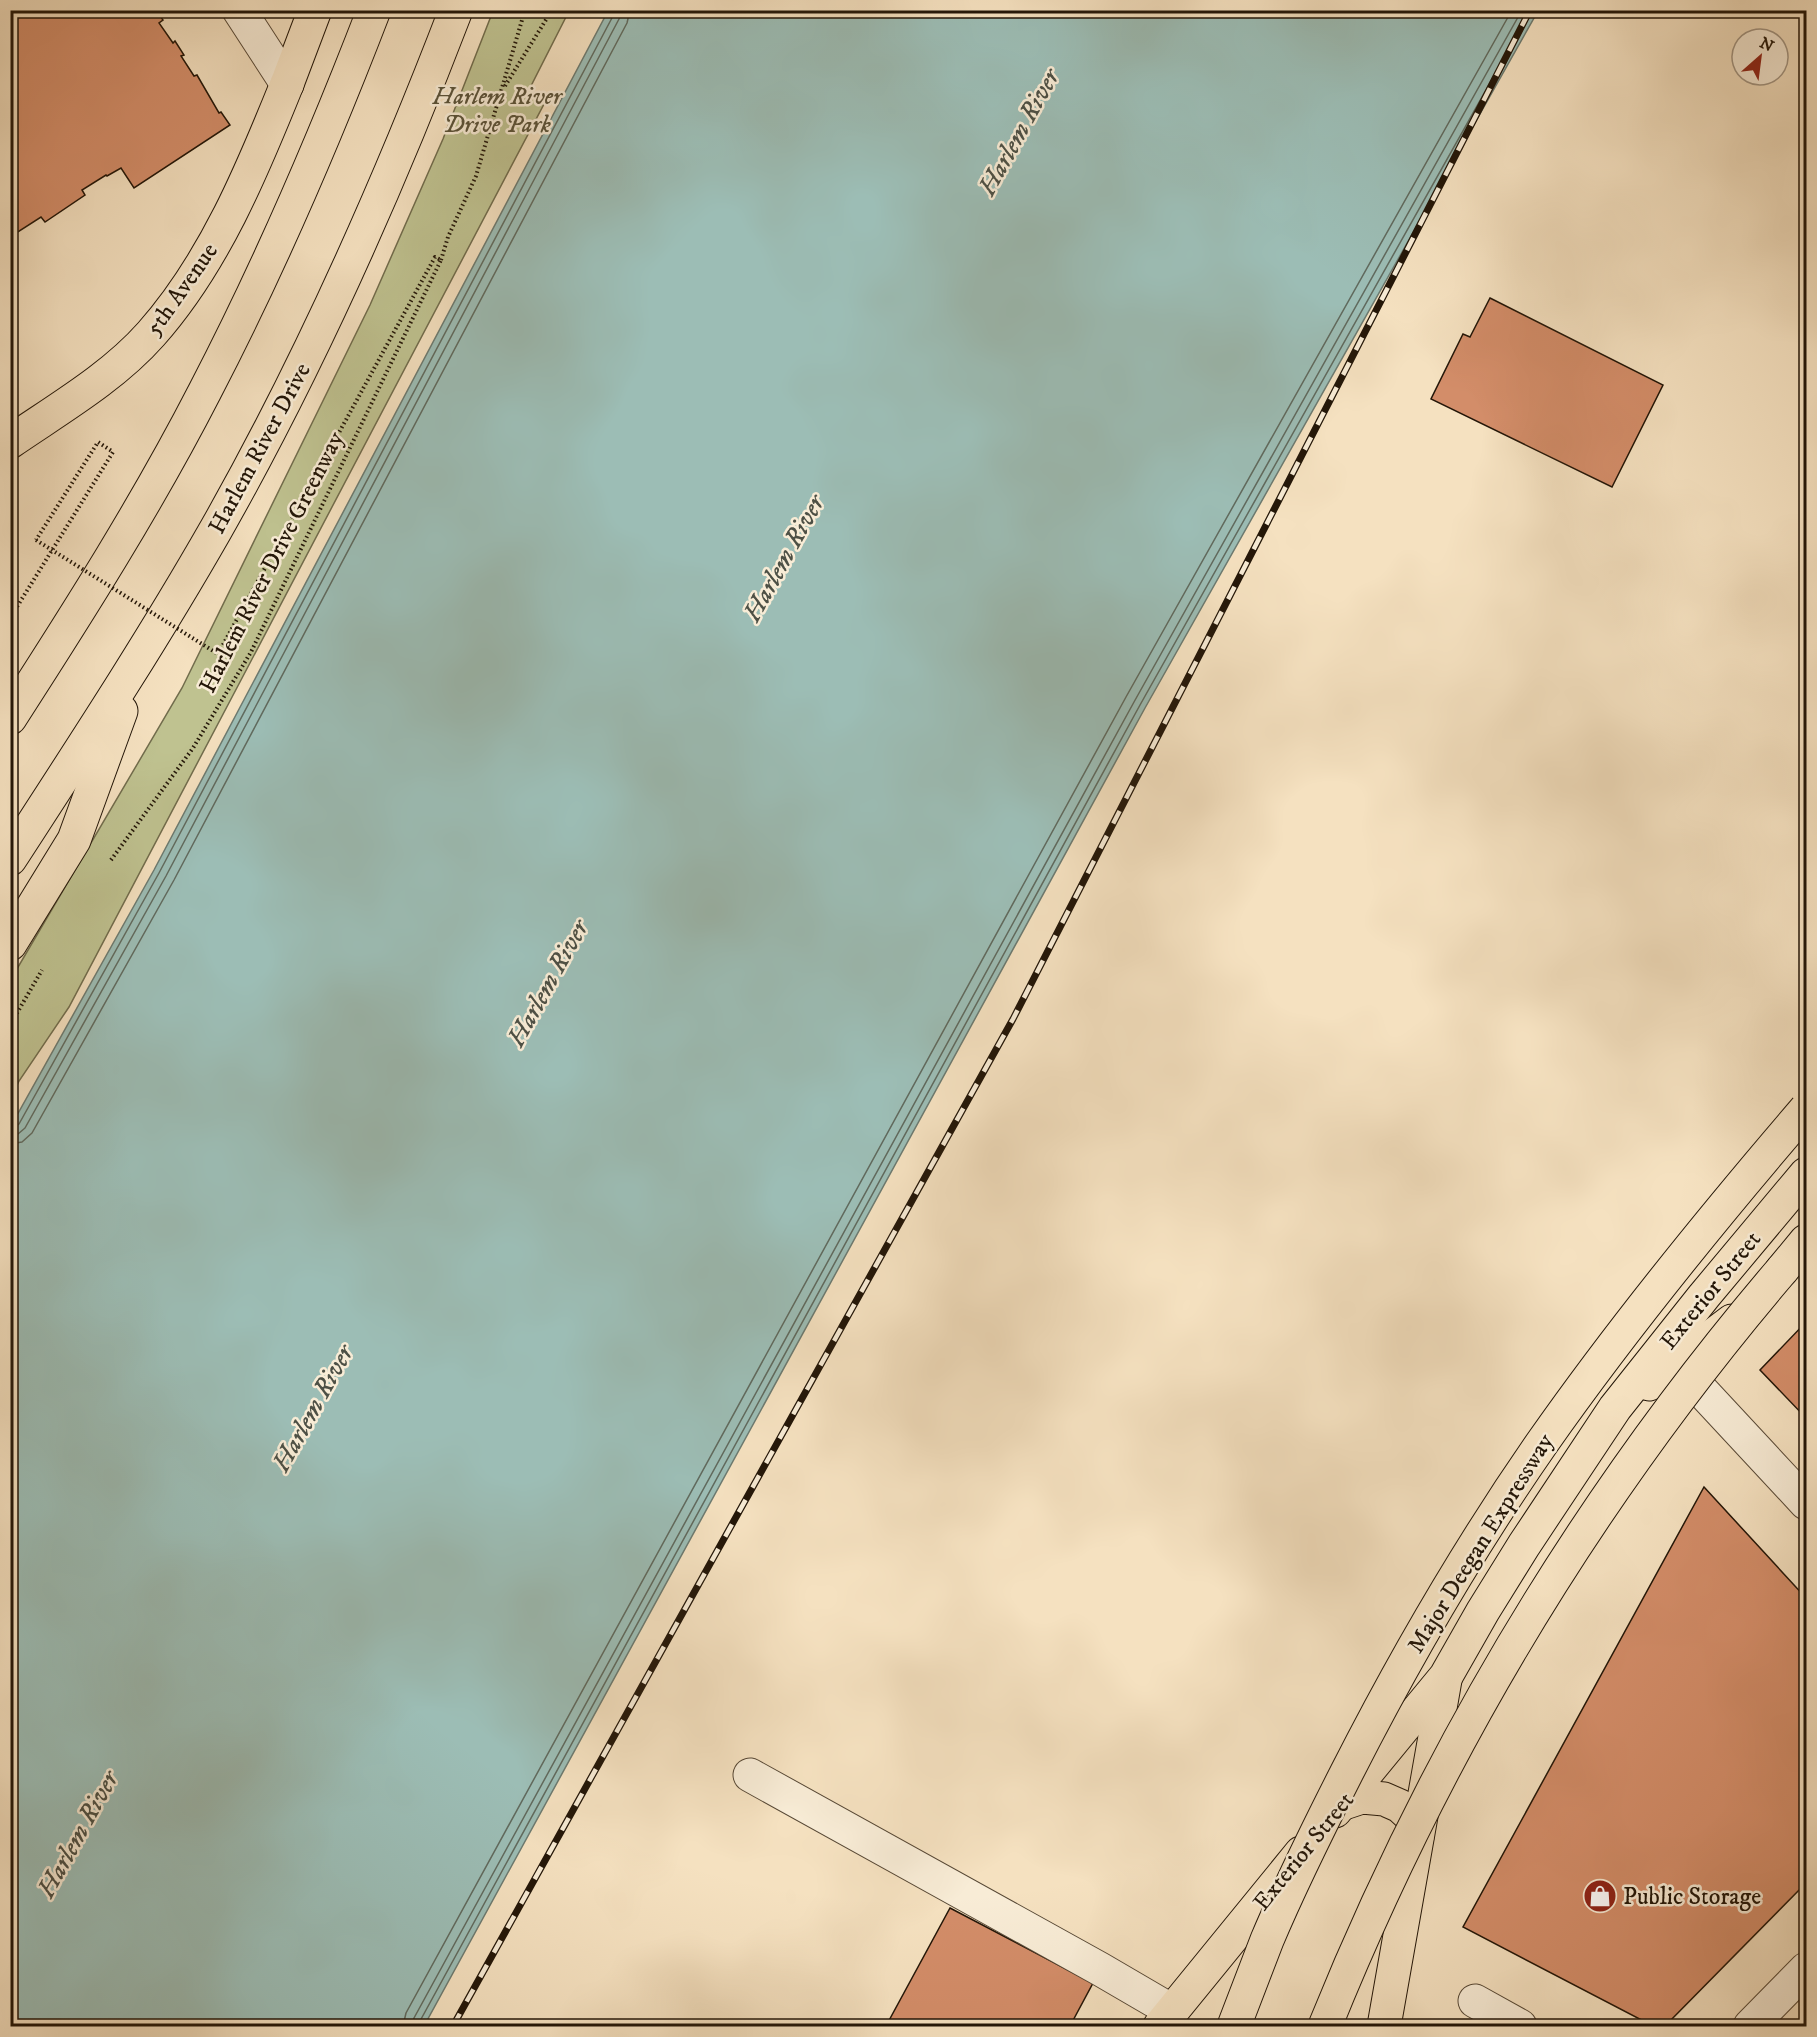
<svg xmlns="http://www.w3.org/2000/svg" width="1817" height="2037" viewBox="0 0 1817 2037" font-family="'IM FELL DW Pica',serif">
<rect width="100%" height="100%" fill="#f5e1c0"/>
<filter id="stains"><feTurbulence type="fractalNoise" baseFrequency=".00333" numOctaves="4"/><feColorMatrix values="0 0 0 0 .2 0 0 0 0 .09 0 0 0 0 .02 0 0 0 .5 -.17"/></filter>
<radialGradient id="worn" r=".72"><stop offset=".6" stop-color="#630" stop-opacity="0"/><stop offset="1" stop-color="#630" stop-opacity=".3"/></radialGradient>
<path fill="#bfc290" stroke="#716c4c" stroke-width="1.5" d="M 493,11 L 569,11 L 530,88 L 544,104 L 69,1007 L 19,1081 L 11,1099 L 11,979 L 182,688 L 370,305 L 443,139 Z"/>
<path fill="#9cbdb5" stroke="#6c7a70" stroke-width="1.5" d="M 608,11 L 1538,11 L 1145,708 L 424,2026 L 11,2026 L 11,1126 L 154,870 Z"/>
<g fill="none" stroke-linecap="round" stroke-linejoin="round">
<g stroke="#606a5e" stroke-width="1.5">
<path d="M 10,1127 L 15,1127 L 19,1124 L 159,873 L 613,16 L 613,10"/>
<path d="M 10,1135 L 18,1134 L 25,1128 L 166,876 L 619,19 L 621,10"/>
<path d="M 10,1144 L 22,1142 L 32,1133 L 174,880 L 627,23 L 630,10"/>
<path d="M 403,2026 L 406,2013 L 1126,697 L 1512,10"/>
<path d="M 412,2026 L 414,2018 L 1134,702 L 1522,10"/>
<path d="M 420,2026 L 420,2021 L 1140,705 L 1531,10"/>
</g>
</g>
<g fill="#d38d69" stroke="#231608" stroke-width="1.5">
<path d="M 10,10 L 156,10 L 163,20 L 159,23 L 173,43 L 175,41 L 184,55 L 181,56 L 194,76 L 197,75 L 219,113 L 221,112 L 230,125 L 134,188 L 121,168 L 107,176 L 106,175 L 82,190 L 85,195 L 45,222 L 41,217 L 16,233 L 17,236 L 10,240 Z"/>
<path d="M 10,252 L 17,263 L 10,267 Z"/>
<path d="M 1490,298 L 1663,385 L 1612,487 L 1431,399 L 1463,334 L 1470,337 Z"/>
<path d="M 1806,1322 L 1806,1418 L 1760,1370 Z"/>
<path d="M 1704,1487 L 1806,1598 L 1806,1883 L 1665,2026 L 1653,2026 L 1463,1927 Z"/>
<path d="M 950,1908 L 1093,1983 L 1070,2026 L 886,2026 Z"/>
</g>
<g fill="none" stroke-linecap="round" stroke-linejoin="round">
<g stroke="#584936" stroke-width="35">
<g id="minor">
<path d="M 239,10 L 287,84"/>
<path d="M 1674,1361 L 1806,1503"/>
<path d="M 750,1775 L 1100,1969 L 1172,2011"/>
<path d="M 1475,2001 L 1520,2026"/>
<path d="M 1750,2026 L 1806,1969"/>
</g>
</g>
<g stroke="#231608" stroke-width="35">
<g id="major">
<path d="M 10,442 C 58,409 112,378 151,334 C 214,263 252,171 287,84"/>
<path d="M 1649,1384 L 1732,1321"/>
<path d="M 1341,1804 L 1362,1797 L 1384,1799 L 1400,1806 L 1412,1817 L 1417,1837"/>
<path d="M 1335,1811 L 1446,1676 L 1483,1611 L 1524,1545 L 1615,1408 L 1704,1296 L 1806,1174"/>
<path d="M 1160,2026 L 1301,1853"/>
<path d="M 1384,2026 L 1445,1680"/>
</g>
</g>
<g stroke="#231608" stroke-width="35">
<g id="highway">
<path d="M 287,84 L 315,10"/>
<path d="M 10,718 C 79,611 147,504 205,391 C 269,268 324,140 374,10"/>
<path d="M 10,859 C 80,751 151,643 215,531 C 310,364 387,190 456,10"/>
<path d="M 10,944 L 74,840 L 121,711"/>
<path d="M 1782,1270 L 1806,1241"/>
</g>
</g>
<g stroke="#231608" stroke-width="4" stroke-dasharray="1.5 3" stroke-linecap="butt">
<path d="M 505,86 L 552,10"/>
<path d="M 441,260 L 448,237 L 476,176 L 525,10"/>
<path d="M 10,618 L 113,452 L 98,442 L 36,540"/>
<path d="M 111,860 L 193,748 L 251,652 L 441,260 L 435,257 L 218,654"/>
<path d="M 10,1025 L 42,970"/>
</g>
<use href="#minor" stroke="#f8ecd6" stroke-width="33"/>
<use href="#major" stroke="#f5e1c0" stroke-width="33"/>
<use href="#highway" stroke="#f5e1c0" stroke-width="33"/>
<g stroke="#231608" stroke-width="7">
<path id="rail" d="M 453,2026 L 1013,1019 L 1530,10"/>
</g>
<use href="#rail" stroke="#f8ecd6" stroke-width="4.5" stroke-dasharray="14" stroke-linecap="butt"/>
<g stroke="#231608" stroke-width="35" stroke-linecap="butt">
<g id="highway-bridge">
<path d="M 1234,2026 C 1245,1998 1256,1969 1267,1940 C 1291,1883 1319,1827 1347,1772 C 1405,1658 1469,1548 1542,1443 C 1624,1326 1714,1216 1806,1109"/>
<path d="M 1325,2026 C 1436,1751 1589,1496 1782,1270"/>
</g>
</g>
<path stroke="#231608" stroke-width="4" stroke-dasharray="1.5 3" stroke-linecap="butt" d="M 36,540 L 218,654"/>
<use href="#highway-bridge" stroke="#f5e1c0" stroke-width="33"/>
</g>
<defs>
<g id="shop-disc" transform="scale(1.725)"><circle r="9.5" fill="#8f2418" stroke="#f8ecd6"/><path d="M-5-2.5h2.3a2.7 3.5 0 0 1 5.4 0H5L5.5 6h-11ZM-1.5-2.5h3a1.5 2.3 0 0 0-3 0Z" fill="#fff"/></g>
</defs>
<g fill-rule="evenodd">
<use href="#shop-disc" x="1600" y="1896"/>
</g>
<g text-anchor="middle" stroke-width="5" stroke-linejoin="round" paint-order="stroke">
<g font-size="24" font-style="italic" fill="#5a5238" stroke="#f8ecd6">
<text x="497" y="104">Harlem River<tspan x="497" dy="28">Drive Park</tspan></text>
</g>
<g font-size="24" fill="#231608" stroke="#f8ecd6">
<text transform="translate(181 289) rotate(-55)" y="8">5th Avenue</text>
<text transform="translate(259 448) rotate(-62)" y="8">Harlem River Drive</text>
<text transform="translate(271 562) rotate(-63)" y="8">Harlem River Drive Greenway</text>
<text transform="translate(1710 1290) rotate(-51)" y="8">Exterior Street</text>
<text transform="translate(1480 1543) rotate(-58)" y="8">Major Deegan Expressway</text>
<text transform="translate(1303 1851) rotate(-51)" y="8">Exterior Street</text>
</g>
<g font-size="24" fill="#231608" stroke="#f8ecd6" text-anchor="start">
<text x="1623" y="1904">Public Storage</text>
</g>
<g font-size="26" font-style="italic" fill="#4d5045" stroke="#f8ecd6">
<text transform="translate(1018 132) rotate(-61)" y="9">Harlem River</text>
<text transform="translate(783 558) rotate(-61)" y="9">Harlem River</text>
<text transform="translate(547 983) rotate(-61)" y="9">Harlem River</text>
<text transform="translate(312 1408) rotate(-61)" y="9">Harlem River</text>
<text transform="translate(77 1834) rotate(-61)" y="9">Harlem River</text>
</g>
</g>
<rect width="1817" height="2037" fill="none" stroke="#f5e1c0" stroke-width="36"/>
<rect x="12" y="12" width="1793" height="2013" fill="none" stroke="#231608" stroke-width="3"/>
<rect x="18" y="18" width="1781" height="2001" fill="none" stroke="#231608" stroke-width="1.5"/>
<g transform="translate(1760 57) rotate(28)"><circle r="28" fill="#f8ecd6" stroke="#a39684" stroke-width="1.5"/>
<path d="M0-4.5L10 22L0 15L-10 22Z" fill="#8f2418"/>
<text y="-9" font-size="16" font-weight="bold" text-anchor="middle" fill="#231608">N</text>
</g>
<rect width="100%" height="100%" filter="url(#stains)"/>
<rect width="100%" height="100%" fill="url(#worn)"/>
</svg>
